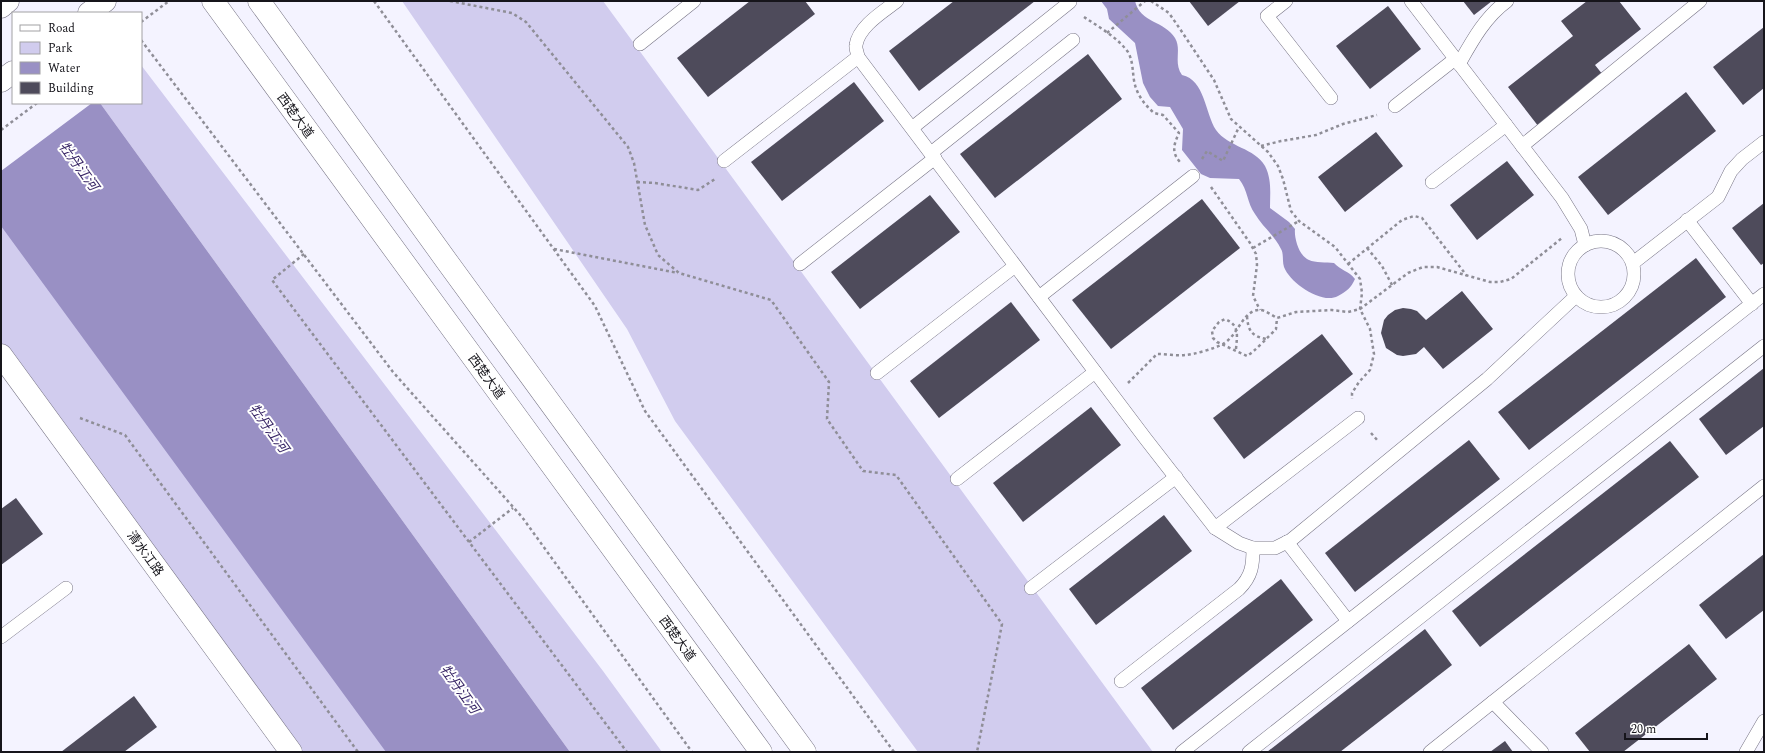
<svg xmlns="http://www.w3.org/2000/svg" width="1765" height="753" viewBox="0 0 1765 753" font-family="Spectral,'Noto Sans SC',serif">
<rect width="100%" height="100%" fill="#f4f3ff"/>
<g fill="#d1ccee">
<path d="M 402,1 L 603,1 L 1153,752 L 918,752 L 675,421 L 627,329 Z"/>
<path d="M 141,65 L 603,671 L 662,752 L 570,752 L 100,103 L 141,103 Z"/>
<path d="M 1,224 L 387,752 L 298,752 L 1,342 Z"/>
</g>
<g fill="#9990c4">
<path d="M 1,1 L 13,13 L 13,103 L 100,103 L 570,752 L 386,752 L 1,226 Z"/>
<path d="M 1101,1 L 1135,1 C 1140,23 1165,21 1175,38 C 1182,50 1173,62 1182,75 C 1205,80 1205,113 1216,130 C 1228,147 1255,148 1265,166 C 1272,180 1270,193 1270,208 L 1289,222 L 1295,229 C 1294,238 1299,256 1309,260 C 1315,263 1326,262 1334,263 C 1340,270 1349,271 1355,279 C 1351,288 1347,291 1338,296 C 1322,305 1290,283 1284,267 C 1282,261 1284,254 1281,249 C 1274,235 1262,226 1255,214 C 1247,203 1248,190 1239,179 L 1210,178 L 1201,174 L 1182,150 L 1183,129 L 1170,107 L 1158,106 L 1150,97 L 1143,83 L 1135,43 L 1109,19 L 1107,9 Z"/>
</g>
<path fill="#f4f3ff" d="M 1,1 L 29,1 L 37,13 L 13,13 L 13,103 L 92,103 L 1,171 Z"/>
<g fill="#4e4b5b">
<path d="M 750,1 L 805,1 L 815,14 L 708,97 L 677,58 Z"/>
<path d="M 954,1 L 1035,1 L 919,91 L 889,51 Z"/>
<path d="M 1189,1 L 1240,1 L 1208,26 Z"/>
<path d="M 1463,1 L 1492,1 L 1474,15 Z"/>
<path d="M 1587,1 L 1619,1 L 1641,29 L 1595,65 L 1607,80 L 1542,131 L 1508,87 L 1573,36 L 1561,21 Z"/>
<path d="M 1388,6 L 1421,49 L 1370,89 L 1336,46 Z"/>
<path d="M 1764,27 L 1764,88 L 1743,105 L 1713,67 Z"/>
<path d="M 1088,54 L 1122,99 L 995,198 L 960,154 Z"/>
<path d="M 854,82 L 884,121 L 782,201 L 751,162 Z"/>
<path d="M 1686,92 L 1716,131 L 1608,215 L 1578,177 Z"/>
<path d="M 1376,132 L 1403,166 L 1345,212 L 1318,177 Z"/>
<path d="M 1507,161 L 1534,195 L 1477,240 L 1450,205 Z"/>
<path d="M 930,195 L 960,232 L 860,309 L 831,272 Z"/>
<path d="M 1202,199 L 1240,248 L 1111,349 L 1072,300 Z"/>
<path d="M 1764,203 L 1764,263 L 1761,265 L 1732,228 Z"/>
<path d="M 1696,258 L 1726,297 L 1529,450 L 1498,412 Z"/>
<path d="M 1462,291 L 1493,329 L 1443,369 L 1424,347 L 1416,354 L 1403,356 L 1397,355 L 1386,348 L 1381,333 L 1384,320 L 1388,315 L 1395,310 L 1403,308 L 1411,309 L 1417,311 L 1426,320 Z"/>
<path d="M 1011,302 L 1040,340 L 939,418 L 910,381 Z"/>
<path d="M 1322,334 L 1353,374 L 1244,459 L 1213,418 Z"/>
<path d="M 1764,368 L 1764,426 L 1726,455 L 1699,419 Z"/>
<path d="M 1091,407 L 1121,445 L 1023,522 L 993,483 Z"/>
<path d="M 1469,440 L 1500,479 L 1355,592 L 1325,553 Z"/>
<path d="M 1670,441 L 1699,477 L 1480,647 L 1452,611 Z"/>
<path d="M 16,498 L 43,534 L 1,565 L 1,509 Z"/>
<path d="M 1164,515 L 1192,551 L 1096,625 L 1069,589 Z"/>
<path d="M 1764,554 L 1764,610 L 1726,639 L 1699,605 Z"/>
<path d="M 1281,579 L 1313,620 L 1173,730 L 1141,688 Z"/>
<path d="M 1425,629 L 1452,665 L 1340,752 L 1267,752 Z"/>
<path d="M 1689,644 L 1717,679 L 1623,752 L 1590,752 L 1575,733 Z"/>
<path d="M 134,696 L 157,727 L 124,752 L 61,752 Z"/>
<path d="M 1505,741 L 1513,752 L 1490,752 Z"/>
</g>
<g fill="none" stroke-linecap="round" stroke-linejoin="round">
<g stroke="#767384" stroke-width="14">
<g id="lane">
<path d="M 897,1 C 883,12 859,26 856,45 C 855,48 858,54 858,57 L 1145,438 L 1215,528 L 1239,543 L 1253,548 L 1275,548 L 1291,540 L 1487,379 L 1576,296"/>
<path d="M 1286,1 L 1267,16 L 1331,98"/>
<path d="M 1411,1 L 1562,198 L 1581,229 L 1585,245"/>
<path d="M 640,44 L 694,1"/>
<path d="M 1459,64 C 1472,41 1485,17 1507,1"/>
<path d="M 1395,106 L 1455,59"/>
<path d="M 912,128 L 1070,2"/>
<path d="M 1522,146 L 1700,1"/>
<path d="M 931,153 L 1073,40"/>
<path d="M 724,161 L 858,57"/>
<path d="M 1432,182 L 1506,125"/>
<path d="M 1687,220 L 1752,304"/>
<circle cx="1601" cy="274" r="33"/>
<path d="M 1633,263 L 1718,197 L 1731,171 L 1742,159 L 1764,142"/>
<path d="M 800,264 L 935,158"/>
<path d="M 1039,297 L 1193,176"/>
<path d="M 877,373 L 1015,266"/>
<path d="M 957,479 L 1095,372"/>
<path d="M 1215,528 L 1358,418"/>
<path d="M 1287,542 L 1348,621"/>
<path d="M 1031,588 L 1176,477"/>
<path d="M 1,637 L 66,588"/>
<path d="M 1121,681 L 1239,589 C 1252,576 1253,565 1253,548"/>
<path d="M 1493,702 L 1542,752"/>
<path d="M 1182,752 L 1764,294"/>
<path d="M 1249,752 L 1764,346"/>
<path d="M 1430,752 L 1764,486"/>
<path d="M 1746,752 L 1764,721"/>
</g>
</g>
<g stroke="#767384" stroke-width="23">
<g id="secondary">
<path d="M 1,7 L 8,1"/>
<path d="M 89,13 L 105,1"/>
<path d="M 1,81 L 13,72"/>
<path d="M 1,355 L 291,752"/>
</g>
</g>
<g stroke="#767384" stroke-width="23">
<g id="highway">
<path d="M 213,1 L 761,752"/>
<path d="M 259,1 L 448,263 L 805,752"/>
</g>
</g>
<g stroke="#8f8e97" stroke-width="2.5" stroke-dasharray="3 3" stroke-linecap="butt">
<path d="M 374,1 L 595,306 L 645,411 L 894,752"/>
<path d="M 450,1 L 512,13 L 526,22 L 628,147 L 634,163 L 645,225 L 658,255 L 679,273 L 771,300 L 829,382 L 827,419 L 863,471 L 896,475 L 1002,624 L 977,752"/>
<path d="M 1151,1 L 1169,13 L 1180,29 L 1214,80 L 1231,119 L 1268,152 L 1278,166 L 1283,179 L 1291,211 L 1299,221 L 1335,247 L 1360,279 L 1362,293 L 1360,309 L 1370,329 L 1374,354 L 1370,370 L 1359,382 L 1352,393 L 1352,399"/>
<path d="M 1084,17 C 1099,27 1117,37 1128,52 C 1134,63 1132,74 1135,85 C 1138,96 1145,105 1154,113 L 1163,115 L 1179,133 C 1174,144 1171,152 1180,162"/>
<path d="M 141,22 L 169,1"/>
<path d="M 1107,33 L 1145,1"/>
<path d="M 141,40 L 393,372 L 522,517 L 692,752"/>
<path d="M 1,130 L 37,103"/>
<path d="M 1261,146 L 1281,141 L 1316,135 L 1343,124 L 1377,115"/>
<path d="M 1202,159 L 1207,151 L 1223,161 L 1239,127"/>
<path d="M 637,182 L 655,183 L 698,190 L 715,179"/>
<path d="M 1211,187 L 1250,243 L 1256,254 L 1257,265 L 1253,296 L 1260,310"/>
<path d="M 1253,248 L 1299,221"/>
<path d="M 1367,248 L 1382,266 L 1392,285"/>
<path d="M 554,249 L 678,273"/>
<path d="M 304,254 L 272,280 L 627,752"/>
<path d="M 1348,264 L 1402,220 L 1414,216 L 1422,218 L 1467,276"/>
<path d="M 1247,316 C 1248,330 1251,336 1266,339"/>
<path d="M 1236,349 C 1237,336 1240,325 1225,319 L 1219,322 L 1212,331 L 1213,338 L 1217,342 L 1247,356 C 1254,352 1269,336 1276,329 L 1277,318"/>
<path d="M 1128,383 L 1157,354 C 1166,354 1176,356 1185,355 C 1193,355 1216,348 1223,344 C 1238,336 1243,309 1260,310 C 1265,310 1273,316 1277,318 L 1296,312 L 1332,310 L 1348,312 L 1360,309 L 1408,273 L 1423,267 L 1437,267 L 1490,282 L 1500,282 L 1511,279 L 1562,238"/>
<path d="M 80,418 L 125,435 L 358,752"/>
<path d="M 1371,433 L 1378,441"/>
<path d="M 469,542 L 513,508"/>
</g>
<use href="#lane" stroke="#fff" stroke-width="13"/>
<use href="#secondary" stroke="#fff" stroke-width="22"/>
<use href="#highway" stroke="#fff" stroke-width="22"/>
</g>
<g text-anchor="middle" stroke-width="4" stroke-linejoin="round" paint-order="stroke">
<g font-size="13" fill="#16151b" stroke="#fff">
<text transform="translate(296 115) rotate(54)" y="5">西楚大道</text>
<text transform="translate(487 376) rotate(54)" y="5">西楚大道</text>
<text transform="translate(146 553) rotate(54)" y="5">清水江路</text>
<text transform="translate(678 638) rotate(54)" y="5">西楚大道</text>
</g>
<g font-size="14" font-style="italic" fill="#392767" stroke="#fff">
<text transform="translate(79 166) rotate(54)" y="5">牡丹江河</text>
<text transform="translate(269 428) rotate(54)" y="5">牡丹江河</text>
<text transform="translate(460 689) rotate(54)" y="5">牡丹江河</text>
</g>
</g>
<rect width="1765" height="753" fill="none" stroke="#16151b" stroke-width="4"/>
<rect x="12" y="12" width="130" height="92" fill="#ffffff" stroke="#a2a1a4"/>
<rect x="20" y="25" width="20" height="6" fill="#ffffff" stroke="#a2a1a4"/>
<text x="48" y="32" font-size="12" fill="#16151b">Road</text>
<rect x="20" y="42" width="20" height="12" fill="#d1ccee" stroke="#a2a1a4"/>
<text x="48" y="52" font-size="12" fill="#16151b">Park</text>
<rect x="20" y="62" width="20" height="12" fill="#9990c4" stroke="#a2a1a4"/>
<text x="48" y="72" font-size="12" fill="#16151b">Water</text>
<rect x="20" y="82" width="20" height="12" fill="#4e4b5b" stroke="#a2a1a4"/>
<text x="48" y="92" font-size="12" fill="#16151b">Building</text>
<path d="M1625 733v6h82v-6" fill="none" stroke="#16151b" stroke-width="2"/>
<text x="1631" y="733" font-size="12" fill="#16151b" stroke="#ffffff" stroke-width="3" paint-order="stroke">20 m</text>
</svg>
